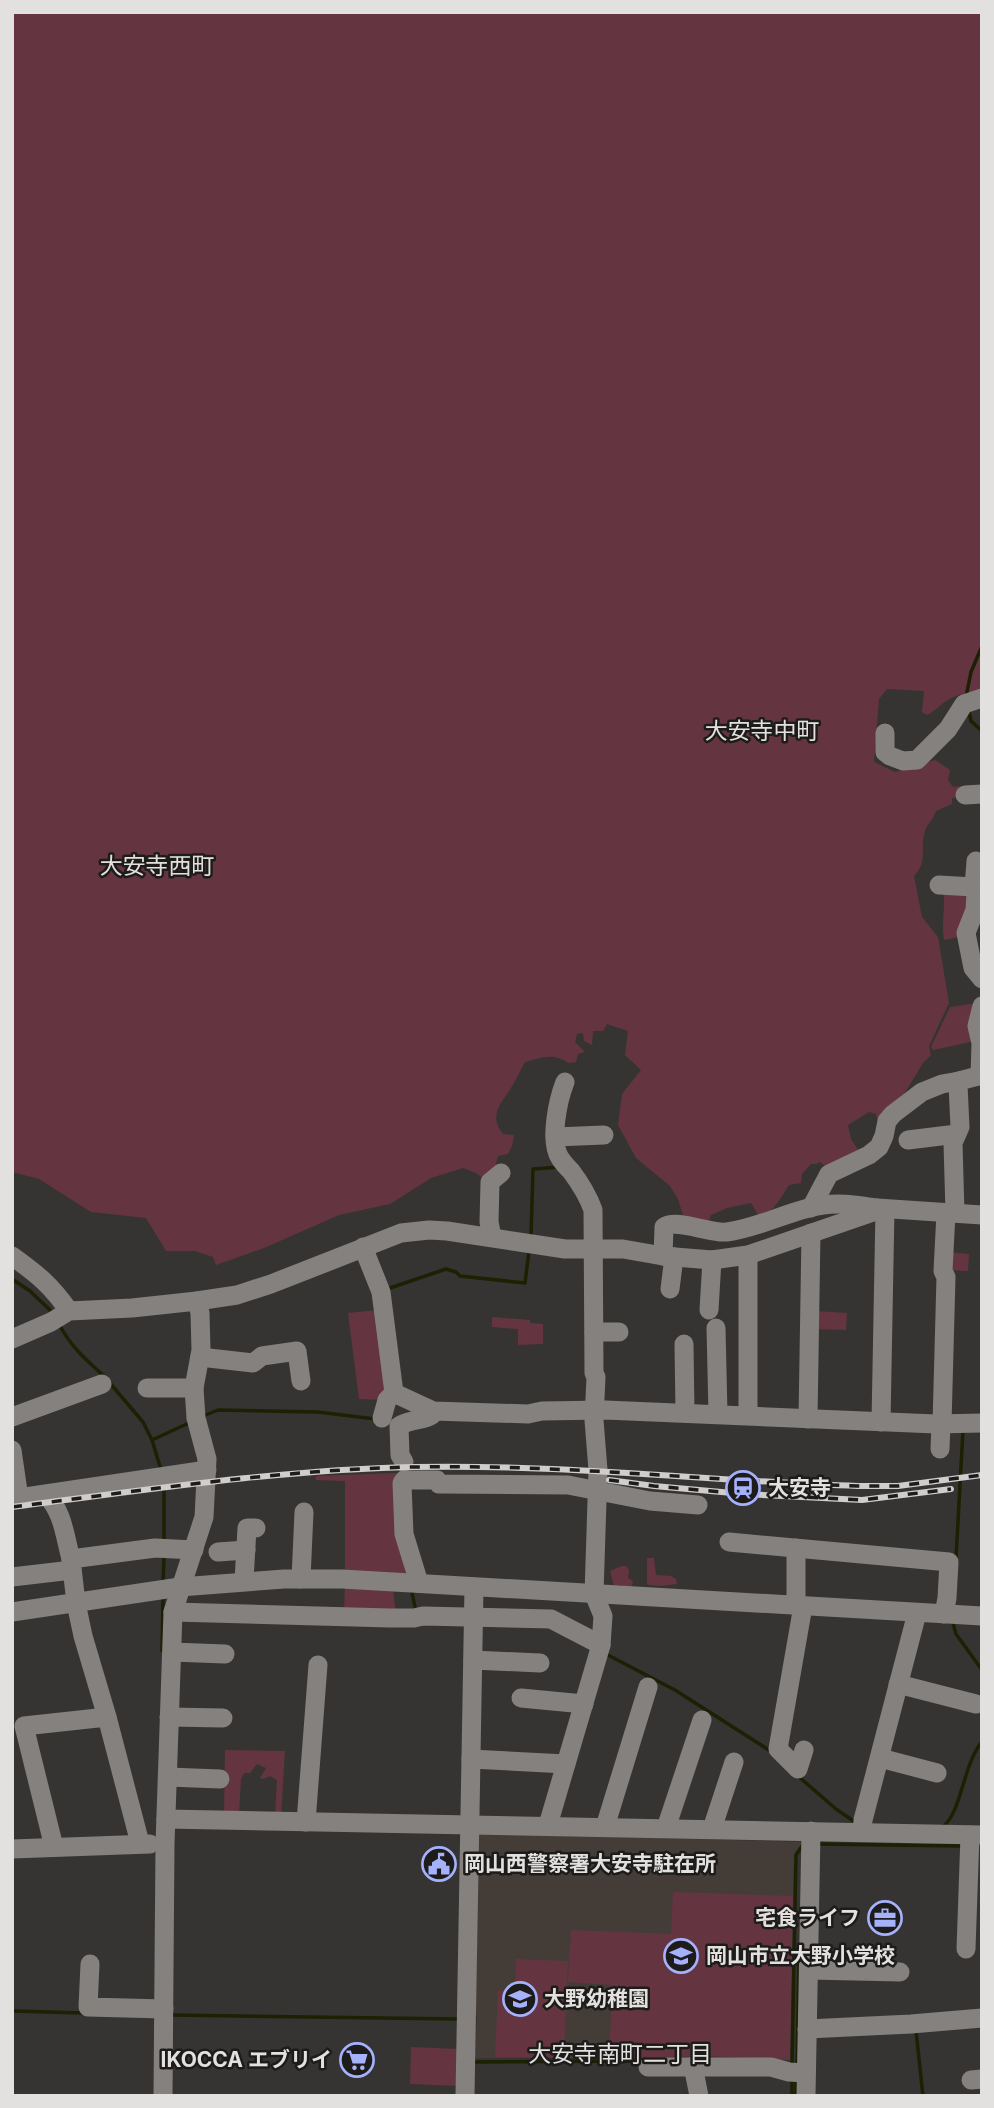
<svg xmlns="http://www.w3.org/2000/svg" width="994" height="2108" viewBox="0 0 994 2108" font-family="Inter,'Noto Sans JP',sans-serif">
<rect width="100%" height="100%" fill="#363432"/>
<path fill="#443d37" d="M 475,1833 L 802,1842 L 794,1854 L 790,2060 L 706,2056 L 667,2058 L 475,2058 L 477,2016 L 472,2016 Z"/>
<g fill="#643541">
<path d="M 12,12 L 982,12 L 982,692 C 970,693 956,694 946,701 C 939,706 935,711 927,715 L 922,712 L 924,691 L 887,689 L 879,699 L 874,762 L 895,772 L 935,760 L 950,770 L 948,780 L 953,787 L 959,786 L 961,791 L 960,798 L 952,798 L 952,804 L 936,811 C 934,819 927,824 925,831 C 919,849 929,860 914,876 L 922,917 L 938,937 L 949,1003 L 929,1046 L 931,1055 L 923,1063 L 906,1091 L 879,1127 L 876,1114 L 869,1112 L 848,1125 L 851,1139 L 862,1156 L 831,1170 L 820,1162 L 816,1164 L 811,1164 L 802,1174 L 801,1183 L 789,1185 C 781,1197 774,1212 760,1218 L 751,1203 L 727,1208 L 711,1215 L 709,1221 L 701,1222 L 683,1215 L 678,1199 L 670,1186 L 636,1158 L 618,1125 L 622,1094 L 641,1070 L 625,1055 L 628,1031 L 607,1024 L 603,1031 L 593,1031 L 592,1045 L 584,1041 L 583,1033 L 577,1034 L 575,1042 L 585,1052 L 578,1054 L 576,1062 L 568,1063 C 554,1052 541,1058 525,1062 C 520,1071 516,1080 511,1088 C 501,1104 488,1115 503,1134 L 514,1135 L 512,1146 L 508,1154 L 498,1156 L 493,1175 L 484,1179 L 476,1173 L 463,1168 L 431,1178 L 390,1204 L 339,1215 L 264,1248 L 216,1265 L 213,1257 L 195,1251 L 166,1251 L 146,1218 L 91,1212 L 39,1179 L 12,1172 Z"/>
<path d="M 943,889 L 969,892 L 960,937 L 944,940 C 941,922 946,907 943,889 Z"/>
<path d="M 971,1004 L 976,1005 L 975,1041 L 933,1050 L 931,1047 L 950,1007 Z"/>
<path d="M 947,1252 L 969,1254 L 968,1271 L 947,1270 Z"/>
<path d="M 378,1310 L 387,1374 L 382,1400 L 359,1399 L 348,1313 Z"/>
<path d="M 815,1311 L 847,1313 L 846,1330 L 814,1329 Z"/>
<path d="M 492,1317 L 530,1320 L 530,1323 L 543,1324 L 543,1344 L 518,1345 L 518,1329 L 492,1327 Z"/>
<path d="M 396,1473 L 399,1536 L 406,1577 L 345,1573 L 345,1481 L 316,1480 L 316,1476 Z"/>
<path d="M 647,1558 L 654,1558 L 656,1575 L 671,1576 L 676,1579 L 677,1584 L 661,1586 L 649,1585 L 647,1584 Z"/>
<path d="M 622,1566 L 626,1566 L 629,1570 L 628,1578 L 633,1581 L 631,1588 L 620,1585 L 614,1586 L 610,1571 Z"/>
<path d="M 345,1585 L 393,1589 L 396,1615 L 344,1612 Z"/>
<path d="M 225,1750 L 285,1751 L 281,1816 L 275,1816 L 277,1780 L 270,1776 L 263,1779 L 260,1778 L 266,1768 L 257,1764 L 250,1773 L 244,1773 L 241,1779 L 239,1816 L 224,1816 Z"/>
<path d="M 673,1892 L 793,1896 L 790,2060 L 706,2056 L 609,2058 L 612,1985 L 568,1982 L 571,1930 L 671,1934 Z"/>
<path d="M 516,1959 L 568,1961 L 564,2057 L 495,2057 L 498,1990 L 515,1991 Z"/>
<path d="M 411,2047 L 458,2049 L 457,2086 L 410,2084 Z"/>
</g>
<g fill="none" stroke-linecap="round" stroke-linejoin="round">
<g stroke="#1b2102" stroke-width="3.5">
<path d="M 966,697 L 971,672 L 982,646"/>
<path d="M 969,712 L 971,721 L 982,731"/>
<path d="M 531,1236 L 533,1169 L 560,1167"/>
<path d="M 12,1279 L 30,1291 L 53,1313"/>
<path d="M 387,1289 L 446,1269 L 456,1272 L 460,1276 L 525,1283 L 529,1251"/>
<path d="M 59,1324 C 71,1347 86,1360 104,1376"/>
<path d="M 109,1382 L 143,1422 L 152,1440 L 161,1470"/>
<path d="M 203,1416 L 218,1410 L 318,1412 L 375,1419"/>
<path d="M 152,1440 L 191,1422"/>
<path d="M 164,1485 L 164,1543"/>
<path d="M 956,1558 L 963,1430"/>
<path d="M 163,1584 L 164,1557"/>
<path d="M 411,1588 L 416,1612"/>
<path d="M 953,1623 L 956,1634 L 982,1670"/>
<path d="M 162,1651 L 163,1597"/>
<path d="M 604,1653 L 675,1690 L 772,1752"/>
<path d="M 798,1776 L 836,1809 L 855,1822"/>
<path d="M 942,1827 C 961,1816 963,1763 982,1742"/>
<path d="M 816,1844 L 962,1846"/>
<path d="M 12,2011 L 84,2013"/>
<path d="M 171,2015 L 458,2019"/>
<path d="M 917,2030 L 916,2031 L 923,2096"/>
<path d="M 473,2062 L 643,2061"/>
<path d="M 792,2066 L 796,1855 L 803,1845"/>
<path d="M 797,2067 L 799,1963"/>
<path d="M 792,2096 L 792,2077"/>
<path d="M 796,2096 L 796,2079"/>
</g>
<g stroke="#84817e" stroke-width="19">
<path d="M 885,733 L 885,752 L 890,756 L 903,761 L 917,760 L 948,729 L 964,704 L 982,698"/>
<path d="M 965,795 L 982,794"/>
<path d="M 976,861 L 974,887 L 976,893 L 975,910 L 966,933 L 973,968 L 982,979"/>
<path d="M 939,885 L 974,887"/>
<path d="M 980,1076 L 981,1043 L 977,1026 L 982,1006"/>
<path d="M 555,1137 L 604,1135"/>
<path d="M 908,1140 L 957,1134"/>
<path d="M 811,1208 L 829,1174 L 869,1155 L 879,1147 L 884,1136 L 887,1121 L 893,1114 L 922,1092 L 942,1084 L 959,1081"/>
<path d="M 955,1213 L 953,1143 L 960,1127 L 958,1085 L 959,1081 L 982,1075"/>
<path d="M 492,1237 L 489,1222 L 490,1182 L 501,1173"/>
<path d="M 363,1247 L 381,1292 L 394,1393 L 433,1411 L 528,1414 L 542,1411 L 605,1410 L 936,1424 L 982,1423"/>
<path d="M 12,1256 C 37,1274 51,1285 69,1311"/>
<path d="M 663,1256 L 664,1227 C 677,1218 709,1234 727,1232 C 765,1227 800,1204 838,1204 C 850,1204 863,1206 876,1208"/>
<path d="M 670,1289 L 674,1257"/>
<path d="M 709,1310 L 712,1260"/>
<path d="M 716,1328 L 718,1414"/>
<path d="M 594,1332 L 619,1332"/>
<path d="M 12,1339 L 51,1322 L 69,1311 L 132,1308 L 197,1301 L 237,1295 L 271,1284 L 401,1233 L 429,1230 L 447,1231 L 565,1249 L 623,1249 L 663,1256 L 712,1260 L 748,1255 L 873,1212 L 877,1208 L 982,1215"/>
<path d="M 684,1344 L 685,1413"/>
<path d="M 200,1357 L 253,1363 L 262,1356 L 297,1351 L 301,1381"/>
<path d="M 147,1388 L 194,1388"/>
<path d="M 748,1415 L 748,1255"/>
<path d="M 12,1417 L 102,1384"/>
<path d="M 382,1418 L 387,1400 L 394,1393"/>
<path d="M 808,1419 L 811,1233"/>
<path d="M 881,1422 L 885,1209"/>
<path d="M 942,1424 L 946,1277 L 943,1271 L 946,1213"/>
<path d="M 940,1449 L 941,1424"/>
<path d="M 12,1450 L 19,1498"/>
<path d="M 404,1462 L 400,1455 L 399,1426 C 412,1418 424,1421 432,1415 L 433,1411"/>
<path d="M 46,1495 C 63,1511 65,1537 71,1559"/>
<path d="M 12,1499 L 207,1470"/>
<path d="M 729,1542 L 949,1562 L 947,1598 L 944,1614"/>
<path d="M 796,1548 L 796,1605"/>
<path d="M 218,1552 L 246,1550"/>
<path d="M 12,1577 L 72,1570"/>
<path d="M 301,1579 L 304,1512"/>
<path d="M 244,1581 L 247,1528 L 256,1528"/>
<path d="M 419,1583 L 404,1534 L 402,1483 L 404,1480 L 437,1480 L 439,1484 L 568,1485 L 650,1501 L 698,1505"/>
<path d="M 803,1606 L 778,1749 L 798,1769 L 804,1750"/>
<path d="M 12,1612 L 180,1587 L 284,1579 L 342,1579 L 982,1616"/>
<path d="M 173,1612 L 390,1618 L 414,1618 L 423,1616 L 551,1619 L 601,1645"/>
<path d="M 172,1652 L 225,1654"/>
<path d="M 473,1660 L 540,1663"/>
<path d="M 898,1684 L 976,1704"/>
<path d="M 521,1698 L 584,1704"/>
<path d="M 169,1717 L 223,1718"/>
<path d="M 880,1758 L 937,1773"/>
<path d="M 471,1759 L 566,1764"/>
<path d="M 168,1777 L 220,1779"/>
<path d="M 166,1819 L 982,1835"/>
<path d="M 306,1822 L 318,1665"/>
<path d="M 548,1825 L 601,1645 L 603,1616 L 594,1594 L 598,1470 L 594,1420 L 596,1377 L 594,1373 L 593,1210 C 588,1196 580,1183 571,1171 C 567,1167 563,1163 560,1158 C 549,1141 558,1100 565,1082"/>
<path d="M 605,1827 L 648,1687"/>
<path d="M 666,1828 L 702,1720"/>
<path d="M 712,1829 L 734,1762"/>
<path d="M 862,1832 L 863,1820 L 917,1613"/>
<path d="M 140,1843 L 107,1717 L 83,1636 L 76,1603 L 71,1559 L 155,1548 L 194,1550"/>
<path d="M 54,1847 L 24,1726 L 107,1717"/>
<path d="M 12,1849 L 150,1844"/>
<path d="M 966,1949 L 970,1835"/>
<path d="M 90,1964 L 88,2007 L 164,2009"/>
<path d="M 809,1970 L 900,1972"/>
<path d="M 807,2029 L 911,2024 L 982,2018"/>
<path d="M 693,2066 L 699,2096"/>
<path d="M 648,2067 L 771,2067 L 789,2072 L 806,2073"/>
<path d="M 971,2080 L 982,2079"/>
<path d="M 163,2096 L 165,1844 L 173,1612 L 204,1517 L 207,1459 L 196,1418 L 194,1388 L 201,1350 L 200,1313 L 197,1301"/>
<path d="M 465,2096 L 474,1587"/>
<path d="M 806,2096 L 811,1831"/>
</g>
<g stroke="#cfcecc" stroke-width="6">
<g id="rail">
<path d="M 609,1480 L 654,1486 L 744,1494 L 862,1500 L 951,1489"/>
<path d="M 12,1507 C 146,1490 278,1470 413,1467 C 562,1464 709,1481 858,1486 L 898,1486 L 982,1475"/>
</g>
</g>
<use href="#rail" stroke="#1d1c1b" stroke-width="3.5" stroke-dasharray="10" stroke-linecap="butt"/>
</g>
<defs>
<g id="station-ring" transform="scale(1.75)"><circle r="9.5" fill="#1d1c1b" stroke="#a6b1fc" stroke-width="1.5"/><path d="M-3-6H3Q5-6 5-4V2Q5 4 3 4L4.5 6H3L1.5 4h-3L-3 6H-4.5L-3 4Q-5 4-5 2V-4Q-5-6-3-6ZM-3.5-4v3h7v-3ZM-3.5 1v1.5H-2V1ZM2 1v1.5H3.5V1Z" fill="#a6b1fc"/></g>
<g id="civic-ring" transform="scale(1.75)"><circle r="9.5" fill="#1d1c1b" stroke="#a6b1fc" stroke-width="1.5"/><path d="M-.6-6.5H3V-4.5H.6V-3L4-1V1h2V6H-6V1h2V-1L-.6-3ZM-1.2 2.5V6h2.4V2.5Z" fill="#a6b1fc"/></g>
<g id="office-ring" transform="scale(1.75)"><circle r="9.5" fill="#1d1c1b" stroke="#a6b1fc" stroke-width="1.5"/><path d="M-6-3h4V-5.5h4V-3h4V5H-6ZM-1-4.5V-3h2v-1.5ZM-6 0V1H6V0Z" fill="#a6b1fc"/></g>
<g id="school-ring" transform="scale(1.75)"><circle r="9.5" fill="#1d1c1b" stroke="#a6b1fc" stroke-width="1.5"/><path d="M0-5L7-2L0 1L-7-2ZM-4 1L0 2.5L4 1V4Q0 6-4 4Z" fill="#a6b1fc"/></g>
<g id="supermarket-ring" transform="scale(1.75)"><circle r="9.5" fill="#1d1c1b" stroke="#a6b1fc" stroke-width="1.5"/><path d="M-6-5.5h2.5l.6 2H6L4.5 2H-2.5L-4.4-4H-6ZM-1.5 3.2a1.3 1.3 0 1 0 .1 0ZM3 3.2a1.3 1.3 0 1 0 .1 0Z" fill="#a6b1fc"/></g>
</defs>
<g fill-rule="evenodd">
<use href="#station-ring" x="743" y="1488"/>
<use href="#civic-ring" x="439" y="1864"/>
<use href="#office-ring" x="885" y="1918"/>
<use href="#school-ring" x="681" y="1956"/>
<use href="#school-ring" x="520" y="1999"/>
<use href="#supermarket-ring" x="357" y="2060"/>
</g>
<g text-anchor="middle" stroke-width="5" stroke-linejoin="round" paint-order="stroke">
<g font-size="21" font-weight="bold" fill="#e2e1df" stroke="#1d1c1b" text-anchor="start">
<text x="768" y="1495">大安寺</text>
<text x="464" y="1871">岡山西警察署大安寺駐在所</text>
<text x="860" y="1925" text-anchor="end">宅食ライフ</text>
<text x="706" y="1963">岡山市立大野小学校</text>
<text x="544" y="2006">大野幼稚園</text>
<text x="332" y="2067" text-anchor="end">IKOCCA エブリイ</text>
</g>
<g font-size="23" fill="#e2e1df" stroke="#1d1c1b">
<text x="762" y="739">大安寺中町</text>
<text x="157" y="874">大安寺西町</text>
<text x="620" y="2062">大安寺南町二丁目</text>
</g>
</g>
<rect width="994" height="2108" fill="none" stroke="#e2e1df" stroke-width="28"/>
</svg>
